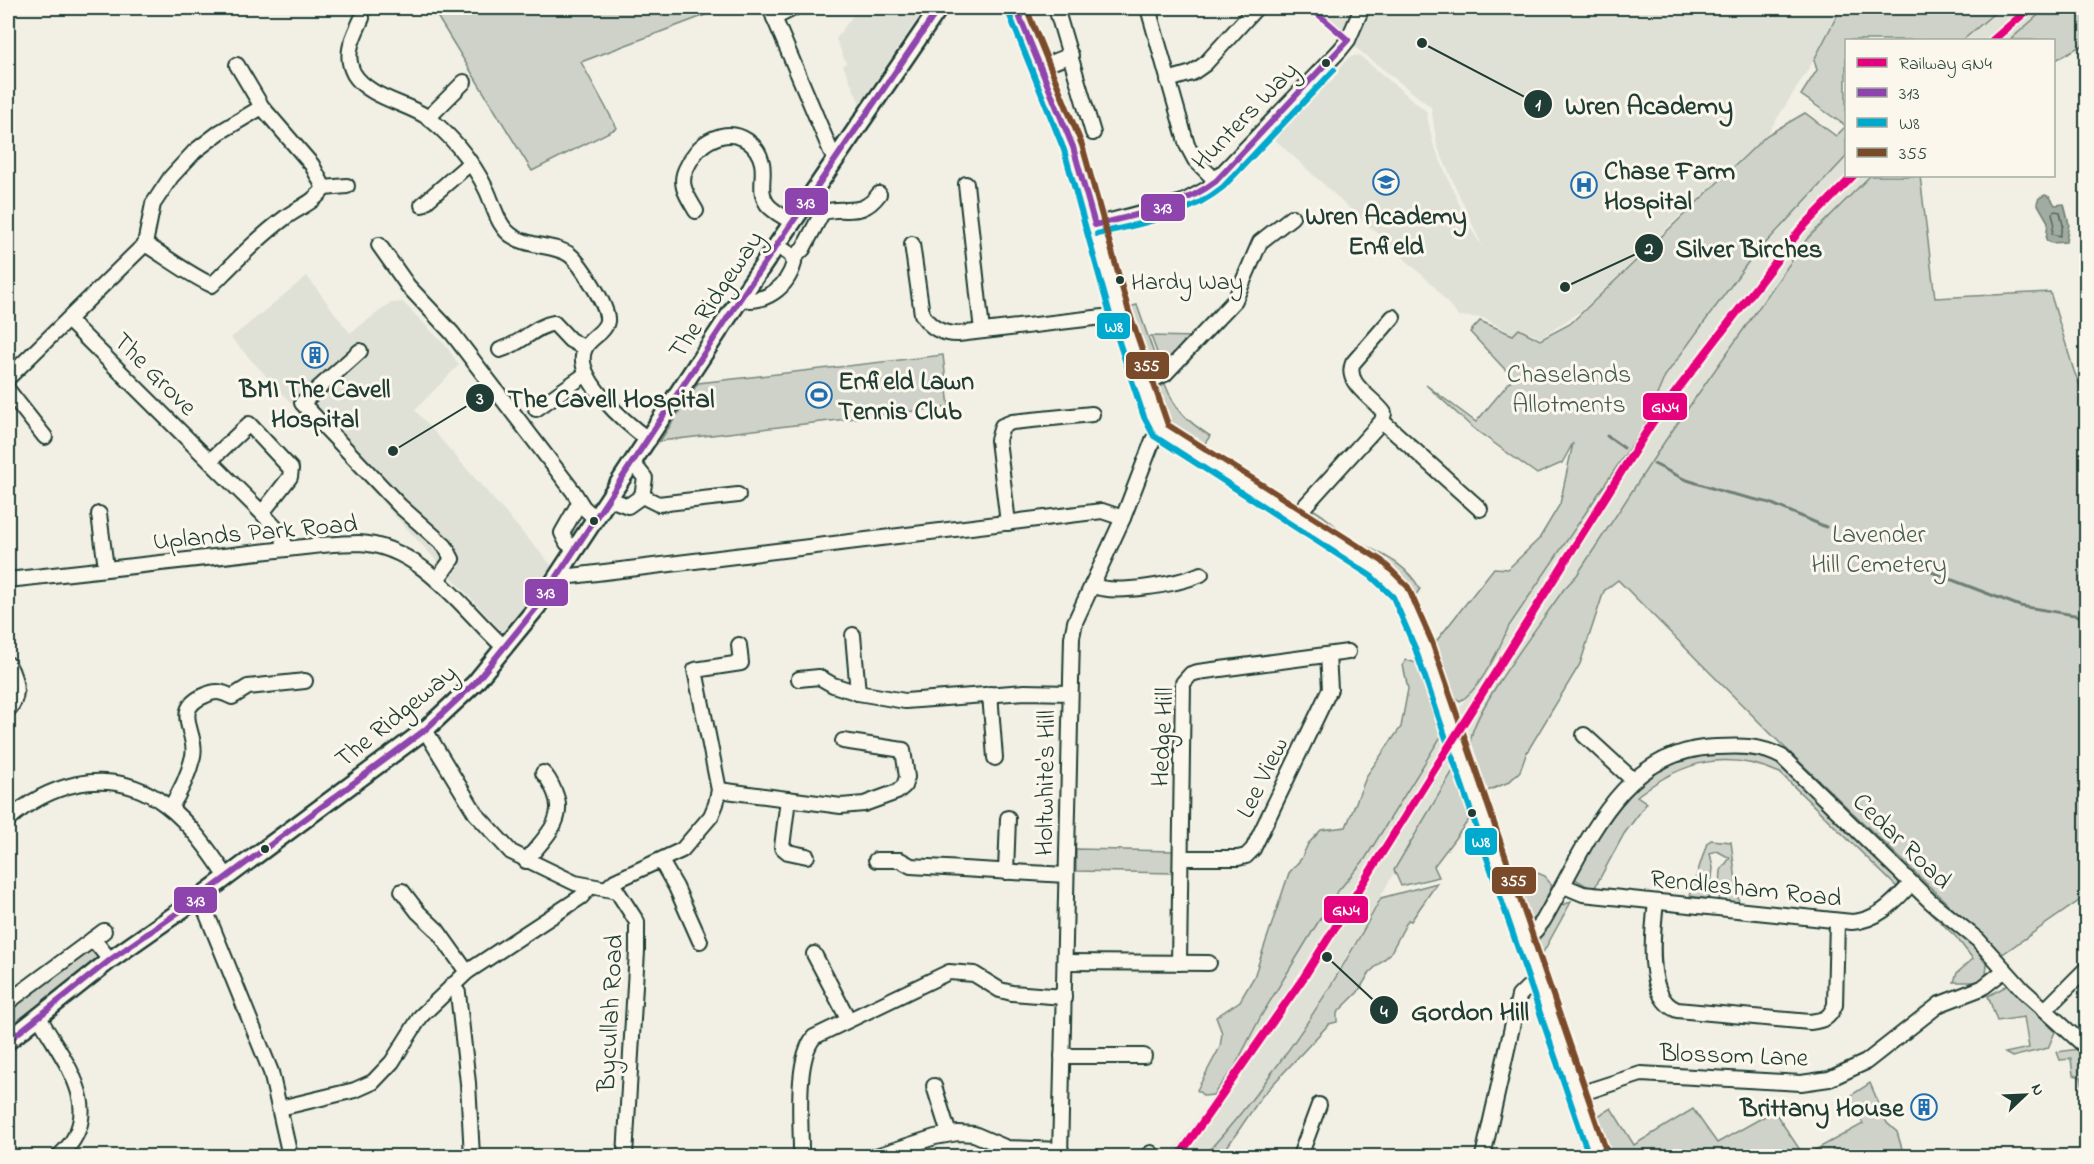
<svg xmlns="http://www.w3.org/2000/svg" width="2094" height="1164" viewBox="0 0 2094 1164" font-family="'Indie Flower',sans-serif">
<rect width="100%" height="100%" fill="#f2f0e5"/>
<filter id="ink" filterUnits="userSpaceOnUse"><feTurbulence type="fractalNoise" baseFrequency=".0167" numOctaves="2"/><feDisplacementMap in="SourceGraphic" scale="12" xChannelSelector="R" yChannelSelector="G"/><feConvolveMatrix kernelMatrix="1 2 1 2 8 2 1 2 1" color-interpolation-filters="sRGB"/></filter>
<g filter="url(#ink)">
<g fill="#e0e1d6">
<path d="M 858,8 L 925,8 L 860,104 L 843,65 L 846,63 L 836,39 Z"/>
<path d="M 1305,8 L 1841,8 L 1814,60 L 1767,135 L 1671,224 L 1587,307 L 1541,338 L 1521,329 L 1513,334 L 1483,318 L 1458,316 L 1433,285 L 1271,136 L 1313,90 L 1324,85 L 1349,57 L 1359,55 L 1426,111 L 1433,143 L 1467,222 L 1483,248 L 1437,146 L 1431,107 Z"/>
<path d="M 2000,8 L 2046,8 L 2010,40 L 1963,40 Z"/>
<path d="M 1846,157 L 1846,176 L 1870,176 L 1807,239 L 1665,441 L 1577,575 L 1564,589 L 1496,690 L 1328,991 L 1268,1078 L 1204,1156 L 1170,1156 L 1234,1068 L 1261,1016 L 1334,896 L 1365,859 L 1421,767 L 1499,648 L 1509,626 L 1643,429 L 1665,376 L 1749,261 Z"/>
<path d="M 307,276 L 350,333 L 391,303 L 403,302 L 447,347 L 459,365 L 415,410 L 553,567 L 504,634 L 231,338 Z"/>
</g>
<g fill="#cfd2c8" stroke="#77887e" stroke-width="1.5">
<path d="M 432,8 L 724,8 L 581,62 L 617,128 L 532,171 Z"/>
<path d="M 1841,8 L 2000,8 L 1963,40 L 1846,40 L 1846,157 L 1749,261 L 1665,376 L 1643,428 L 1509,626 C 1500,647 1480,690 1460,701 L 1452,696 L 1434,644 L 1494,568 L 1508,569 L 1539,539 L 1560,504 L 1573,443 L 1562,463 L 1537,474 L 1473,428 L 1426,385 L 1476,422 L 1513,378 L 1470,332 L 1480,321 L 1513,335 L 1519,329 L 1540,340 L 1570,324 L 1767,135 L 1805,113 L 1836,136 L 1846,126 L 1801,95 L 1817,70 L 1814,60 Z"/>
<path d="M 2046,8 L 2086,8 L 2086,43 L 2054,61 L 2054,40 L 2010,40 Z"/>
<path d="M 1870,176 L 1920,176 L 1935,298 L 2050,292 L 2074,371 L 2086,400 L 2086,896 L 2001,955 L 1779,742 L 1618,580 L 1604,591 L 1580,664 L 1527,752 L 1520,771 L 1509,782 L 1485,792 C 1480,776 1469,756 1471,738 C 1476,706 1543,620 1564,589 L 1577,575 L 1665,441 L 1807,239 Z"/>
<path d="M 1137,305 L 1160,371 L 1149,371 L 1129,307 Z"/>
<path d="M 1151,336 L 1196,337 L 1164,372 Z"/>
<path d="M 943,355 L 949,407 L 660,441 L 698,383 Z"/>
<path d="M 1165,384 C 1175,410 1187,421 1210,436 L 1202,448 C 1185,434 1152,414 1155,389 Z"/>
<path d="M 1314,510 C 1326,516 1336,528 1348,536 C 1376,553 1403,559 1420,589 L 1415,596 L 1406,580 L 1397,571 L 1309,517 Z"/>
<path d="M 1406,660 L 1420,664 L 1442,735 L 1365,859 L 1334,896 L 1261,1016 L 1234,1068 L 1213,1095 L 1204,1096 L 1197,1090 L 1220,1047 L 1222,1033 L 1216,1017 L 1240,1001 L 1254,977 L 1289,873 L 1301,859 L 1308,844 L 1321,830 L 1346,827 L 1367,775 L 1401,727 L 1408,689 L 1403,665 Z"/>
<path d="M 1733,754 L 1776,759 L 1898,876 L 1899,889 L 1780,773 C 1725,749 1683,761 1637,796 L 1647,803 L 1624,834 L 1595,887 L 1590,888 L 1575,879 L 1575,875 L 1615,810 L 1631,788 L 1650,774 L 1690,756 Z"/>
<path d="M 1455,767 L 1471,817 L 1434,866 L 1439,877 L 1401,886 L 1394,870 Z"/>
<path d="M 1711,840 L 1731,842 L 1739,904 L 1719,900 L 1721,870 L 1730,858 L 1717,851 L 1710,853 L 1713,868 L 1710,896 L 1708,899 L 1690,896 L 1707,843 Z"/>
<path d="M 1076,849 L 1174,851 L 1173,873 L 1076,871 Z"/>
<path d="M 1535,872 L 1545,876 L 1552,886 L 1537,916 L 1530,920 L 1522,914 L 1512,881 Z"/>
<path d="M 1437,883 L 1411,921 L 1408,920 L 1390,954 L 1370,972 L 1358,992 L 1337,1013 L 1337,1022 L 1329,1024 L 1262,1096 L 1221,1156 L 1204,1156 C 1274,1079 1332,990 1381,898 Z"/>
<path d="M 1916,890 L 1971,943 L 1987,965 L 1986,974 L 1981,982 L 1954,982 L 1957,973 L 1973,959 L 1956,937 L 1912,895 Z"/>
<path d="M 1571,902 L 1540,958 L 1537,958 C 1534,938 1549,922 1559,906 Z"/>
<path d="M 93,951 L 100,959 L 8,1028 L 8,1008 L 85,952 Z"/>
<path d="M 2008,985 L 2026,1000 L 2055,1032 L 2048,1048 L 2012,1057 L 2005,1053 L 2029,1048 L 2024,1017 L 1997,1021 L 1988,996 Z"/>
<path d="M 2078,1049 L 2086,1056 L 2086,1099 L 2081,1077 L 2073,1075 L 2071,1059 L 2060,1060 L 2057,1052 Z"/>
<path d="M 1870,1083 L 1887,1123 L 1897,1132 L 1903,1152 L 1880,1156 L 1606,1156 L 1593,1119 L 1611,1108 L 1634,1145 L 1693,1109 L 1717,1143 L 1774,1111 L 1804,1156 L 1863,1124 L 1850,1096 Z"/>
</g>
<path fill="#a2aba1" stroke="#6e7f75" stroke-width="1.5" d="M 2045,195 L 2050,197 L 2055,205 L 2064,204 L 2069,224 L 2066,242 L 2051,243 L 2046,240 L 2048,222 L 2037,203 L 2039,198 Z"/>
<g fill="none" stroke-linecap="round" stroke-linejoin="round">
<path stroke="#536960" stroke-width="1.5" d="M 2055,211 L 2060,212 L 2063,225 L 2060,236 L 2052,234 L 2054,222 L 2052,213 Z"/>
<g stroke="#6e7f75" stroke-width="3">
<path d="M 1607,436 L 1624,448"/>
<path d="M 1654,464 L 1684,479 L 1724,492 L 1770,503 L 1826,527"/>
<path d="M 1929,571 L 2020,606 L 2086,617"/>
</g>
<g stroke="#1f3d34" stroke-width="18">
<g id="minor">
<path d="M 770,8 L 835,161"/>
<path d="M 1016,8 L 1073,147 L 1120,315 L 1153,414 L 1161,431 L 1377,569 L 1401,592 L 1423,645 L 1598,1156"/>
<path d="M 1056,8 L 1093,133"/>
<path d="M 1148,8 L 1187,145 L 1195,160 L 1216,181"/>
<path d="M 362,18 C 354,36 343,54 354,74 C 368,97 406,103 427,117 C 437,124 449,136 457,145 C 468,158 480,176 487,191 C 494,206 498,228 514,237 C 529,247 557,245 570,255 C 580,263 609,307 607,321 C 605,333 590,337 585,348 C 571,377 628,425 649,440"/>
<path d="M 774,18 L 794,8"/>
<path d="M 1040,67 L 1071,55"/>
<path d="M 1168,80 L 1192,73 L 1205,64 L 1256,8"/>
<path d="M 428,118 L 464,82"/>
<path d="M 966,184 L 982,331"/>
<path d="M 324,188 L 347,186"/>
<path d="M 422,205 L 469,164"/>
<path d="M 696,211 C 688,197 678,185 686,169 C 694,152 703,141 721,136 C 741,131 758,145 762,163 C 765,177 758,191 767,204 C 773,212 785,217 793,223"/>
<path d="M 1095,225 L 1183,202 L 1207,189 L 1340,50 L 1348,40 L 1362,8"/>
<path d="M 145,244 C 168,258 188,274 212,285 C 236,261 259,237 286,217 C 298,208 315,202 324,188 L 312,165 L 262,107 L 237,65"/>
<path d="M 912,244 L 922,314 C 930,328 942,334 958,334 L 1120,315"/>
<path d="M 379,245 L 408,286 L 452,333 L 573,491 L 583,507 L 596,519"/>
<path d="M 793,259 L 803,249 L 822,213 C 843,204 860,220 879,194"/>
<path d="M 740,299 C 765,304 787,288 794,263 L 791,255 L 778,246"/>
<path d="M 68,320 L 262,513 L 282,535 L 286,549"/>
<path d="M 500,350 C 522,344 534,326 554,323 L 570,340 L 585,348"/>
<path d="M 360,351 L 302,403 L 400,506 L 445,546 L 452,559 L 437,580"/>
<path d="M 8,378 L 145,244 L 153,204 L 171,177 L 195,151 L 220,132 L 262,107"/>
<path d="M 1142,384 L 1165,374 L 1235,300 L 1260,242 L 1292,217"/>
<path d="M 8,390 L 45,437"/>
<path d="M 536,409 L 586,374"/>
<path d="M 1382,421 L 1480,509"/>
<path d="M 211,460 L 249,424 L 291,469 L 290,477 L 262,513"/>
<path d="M 642,496 L 658,504 L 738,495"/>
<path d="M 610,499 L 628,506 L 642,496 L 645,478 L 633,463"/>
<path d="M 99,514 L 106,568"/>
<path d="M 1294,518 L 1382,421 L 1384,413 C 1374,398 1344,384 1353,363 L 1393,317"/>
<path d="M 1008,523 L 998,440 L 1002,426 L 1012,422 L 1092,414"/>
<path d="M 576,549 L 567,543 L 562,533 L 579,503"/>
<path d="M 561,572 L 572,576 L 1102,511 L 1123,518"/>
<path d="M 8,580 L 322,545 C 334,544 347,543 359,543 C 422,546 463,610 505,648"/>
<path d="M 1092,585 C 1113,596 1178,584 1201,574"/>
<path d="M 853,635 L 858,693"/>
<path d="M 8,664 C 16,679 21,696 8,710"/>
<path d="M 799,679 L 819,677 L 833,685 L 858,693 L 905,701 L 1025,692 L 1070,693"/>
<path d="M 990,694 L 995,758"/>
<path d="M 425,730 L 476,814 L 511,852 L 575,883 L 617,891 L 637,922 L 637,951 L 625,1156"/>
<path d="M 1584,735 L 1632,779"/>
<path d="M 719,790 L 841,806 L 864,804 L 897,792 L 904,786 L 907,777 L 903,750 L 843,741"/>
<path d="M 788,799 L 782,847 L 788,852 L 807,856"/>
<path d="M 170,808 C 180,793 189,773 193,756 C 198,733 170,709 206,695 C 216,690 223,692 232,697 L 248,687 L 305,681"/>
<path d="M 8,820 C 28,802 50,790 77,784 C 150,770 191,823 227,877"/>
<path d="M 1182,858 L 1238,858 L 1246,856 L 1253,849 L 1330,689 L 1328,655"/>
<path d="M 876,860 L 900,860 L 911,866 L 1066,875"/>
<path d="M 526,861 C 542,840 567,821 555,793 C 552,786 549,778 543,773"/>
<path d="M 661,861 L 676,887 L 700,941"/>
<path d="M 1006,872 L 1008,818"/>
<path d="M 1564,886 L 1583,894 L 1852,922 C 1879,920 1894,902 1911,884"/>
<path d="M 607,888 L 615,881 L 682,850 L 711,816 L 716,804 L 719,790 L 695,670 L 741,663 L 739,645"/>
<path d="M 402,891 L 418,912 L 437,930 L 467,972"/>
<path d="M 200,897 L 271,1072 L 290,1156"/>
<path d="M 1656,902 C 1653,928 1644,998 1677,1010 L 1810,1022 C 1824,1020 1829,1019 1835,1005 L 1837,921"/>
<path d="M 1521,936 L 1535,931 L 1543,921 C 1586,848 1618,750 1716,747 C 1741,746 1760,745 1782,757 L 1931,902 L 1978,940 L 2023,990 L 2086,1047"/>
<path d="M 93,939 L 110,960"/>
<path d="M 814,954 L 848,1019"/>
<path d="M 1065,962 L 1209,963"/>
<path d="M 1179,963 L 1183,683 L 1191,674 L 1198,672 L 1348,652"/>
<path d="M 452,985 L 458,993 L 468,1083 L 472,1156"/>
<path d="M 8,1002 L 104,931"/>
<path d="M 2046,1009 L 2086,969"/>
<path d="M 39,1017 C 64,1062 109,1112 59,1156"/>
<path d="M 1062,1056 L 1144,1056"/>
<path d="M 934,1086 L 949,1134"/>
<path d="M 1576,1095 L 1641,1074 L 1801,1083 L 1829,1079 L 1866,1062 L 1940,1004 L 1982,988 L 2005,970"/>
<path d="M 280,1108 L 355,1090 L 373,1082 L 392,1062 L 421,1016 L 467,972 L 581,897 L 589,888"/>
<path d="M 803,1156 L 801,1151 C 801,1121 795,1060 814,1037 L 949,972 L 974,974 L 1000,990 L 1012,993 L 1064,997"/>
<path d="M 876,1156 L 935,1137 L 958,1133 L 974,1134 L 1007,1148 L 1061,1150"/>
<path d="M 1060,1156 L 1072,637 L 1075,622 L 1123,518 L 1153,440 L 1161,431"/>
<path d="M 1147,1156 L 1151,1153"/>
<path d="M 1300,1156 L 1319,1105"/>
<path d="M 1483,1156 L 1519,996 L 1527,988 L 1537,983"/>
</g>
</g>
<g stroke="#1f3d34" stroke-width="21">
<path id="major" d="M 8,1041 L 110,960 L 200,897 L 425,730 L 475,683 L 537,607 L 740,299 L 939,8"/>
</g>
<use href="#minor" stroke="#fbf7ec" stroke-width="14"/>
<use href="#major" stroke="#fbf7ec" stroke-width="16"/>
<g stroke="#fbf7ec" stroke-width="10">
<g id="bus-1">
<path d="M 1016,8 L 1073,147 L 1095,225 C 1138,214 1181,208 1216,181 L 1348,40 L 1311,8"/>
<path d="M 8,1041 L 110,960 L 200,897 L 425,730 L 475,683 L 537,607 L 740,299 L 939,8"/>
</g>
</g>
<g stroke="#fbf7ec" stroke-width="10">
<g id="bus-2">
<path d="M 1008,11 L 1064,150 L 1111,318 L 1144,417 L 1154,436 L 1371,576 L 1393,597 L 1415,648 L 1589,1156"/>
<path d="M 1097,234 C 1141,223 1186,217 1223,187 L 1334,70"/>
</g>
</g>
<g stroke="#fbf7ec" stroke-width="10">
<path id="bus-3" d="M 1026,8 L 1082,145 L 1129,312 L 1168,425 L 1382,561 L 1408,587 L 1432,642 L 1607,1153"/>
</g>
<use href="#bus-1" stroke="#8e44ad" stroke-width="6"/>
<use href="#bus-2" stroke="#00a9ce" stroke-width="6"/>
<use href="#bus-3" stroke="#7a4b2a" stroke-width="6"/>
<g stroke="#fbf7ec" stroke-width="12">
<g id="rail-1">
<path d="M 1993,40 L 2030,8"/>
<path d="M 1179,1156 L 1304,977 L 1652,423 L 1800,230 L 1853,176"/>
</g>
</g>
<use href="#rail-1" stroke="#e5007d" stroke-width="8"/>
</g>
</g>
<defs>
<g id="school-ring" transform="scale(1.35)"><circle r="9.5" fill="#fbf7ec" stroke="#1f6fb2" stroke-width="1.5"/><path d="M0-5L7-2L0 1L-7-2ZM-4 1L0 2.5L4 1V4Q0 6-4 4Z" fill="#1f6fb2"/></g>
<g id="hospital-ring" transform="scale(1.35)"><circle r="9.5" fill="#fbf7ec" stroke="#1f6fb2" stroke-width="1.5"/><path d="M-5-5h3v3.5h4V-5h3V5h-3V1.5h-4V5h-3Z" fill="#1f6fb2"/></g>
<g id="building-ring" transform="scale(1.35)"><circle r="9.5" fill="#fbf7ec" stroke="#1f6fb2" stroke-width="1.5"/><path d="M-4-6H4V6H1V3H-1V6H-4ZM-2.5-4.3h1.7v1.8h-1.7ZM.8-4.3h1.7v1.8H.8ZM-2.5-1h1.7V.8h-1.7ZM.8-1h1.7V.8H.8Z" fill="#1f6fb2"/></g>
<g id="stadium-ring" transform="scale(1.35)"><circle r="9.5" fill="#fbf7ec" stroke="#1f6fb2" stroke-width="1.5"/><path d="M0-5a6.5 5 0 1 0 0 10a6.5 5 0 1 0 0-10ZM-3.5-1.8h7v3.6h-7Z" fill="#1f6fb2"/></g>
</defs>
<g fill-rule="evenodd">
<use href="#school-ring" x="1386" y="182"/>
<use href="#hospital-ring" x="1584" y="185"/>
<use href="#building-ring" x="315" y="355"/>
<use href="#stadium-ring" x="819" y="395"/>
<use href="#building-ring" x="1924" y="1107"/>
</g>
<g fill="#1f3d34" stroke="#fbf7ec" stroke-width="2">
<circle cx="1326" cy="63" r="5"/>
<circle cx="1120" cy="280" r="5"/>
<circle cx="594" cy="521" r="5"/>
<circle cx="1472" cy="813" r="5"/>
<circle cx="265" cy="849" r="5"/>
</g>
<g text-anchor="middle" stroke-width="6" stroke-linejoin="round" paint-order="stroke">
<g font-size="24" fill="#1f3d34" stroke="#fbf7ec" text-anchor="start">
<text x="1131" y="289">Hardy Way</text>
</g>
<g font-size="26" fill="#1f3d34" stroke="#fbf7ec">
<text transform="translate(1244 115) rotate(-46)" y="9">Hunters Way</text>
<text transform="translate(715 294) rotate(-56)" y="9">The Ridgeway</text>
<text transform="translate(156 373) rotate(45)" y="9">The Grove</text>
<text transform="translate(255 531) rotate(-5)" y="9">Uplands Park Road</text>
<text transform="translate(395 715) rotate(-39)" y="9">The Ridgeway</text>
<text transform="translate(1161 737) rotate(-87)" y="9">Hedge Hill</text>
<text transform="translate(1261 777) rotate(-64)" y="9">Lee View</text>
<text transform="translate(1044 783) rotate(-89)" y="9">Holtwhite's Hill</text>
<text transform="translate(1903 840) rotate(44)" y="9">Cedar Road</text>
<text transform="translate(1746 887) rotate(6)" y="9">Rendlesham Road</text>
<text transform="translate(609 1013) rotate(-87)" y="9">Bycullah Road</text>
<text transform="translate(1734 1054) rotate(2)" y="9">Blossom Lane</text>
</g>
<g font-size="26" font-weight="bold" fill="#1f3d34" stroke="#fbf7ec" text-anchor="start">
<text x="1604" y="179">Chase Farm<tspan x="1604" dy="30">Hospital</tspan></text>
<text x="1386" y="224" text-anchor="middle">Wren Academy<tspan x="1386" dy="30">Enfield</tspan></text>
<text x="838" y="389">Enfield Lawn<tspan x="838" dy="30">Tennis Club</tspan></text>
<text x="315" y="397" text-anchor="middle">BMI The Cavell<tspan x="315" dy="30">Hospital</tspan></text>
<text x="1904" y="1116" text-anchor="end">Brittany House</text>
</g>
<g font-size="26" fill="#425b52" stroke="#fbf7ec">
<text x="1569" y="382">Chaselands<tspan x="1569" dy="30">Allotments</tspan></text>
<text x="1879" y="542">Lavender<tspan x="1879" dy="30">Hill Cemetery</tspan></text>
</g>
</g>
<path fill="none" stroke="#1f3d34" stroke-width="2" d="M1422 43L1538 104M1565 287L1649 248M393 451L480 398M1327 957L1384 1010"/>
<g fill="#1f3d34" stroke="#fbf7ec" stroke-width="2">
<circle cx="1422" cy="43" r="6"/>
<circle cx="1565" cy="287" r="6"/>
<circle cx="393" cy="451" r="6"/>
<circle cx="1327" cy="957" r="6"/>
<circle cx="1538" cy="104" r="15"/>
<circle cx="1649" cy="248" r="15"/>
<circle cx="480" cy="398" r="15"/>
<circle cx="1384" cy="1010" r="15"/>
</g>
<g font-size="18" text-anchor="middle" font-weight="bold" fill="#fff">
<text x="1538" y="110">1</text>
<text x="1649" y="254">2</text>
<text x="480" y="404">3</text>
<text x="1384" y="1017">4</text>
</g>
<g font-size="27" text-anchor="middle" font-weight="bold" fill="#1f3d34" stroke="#fbf7ec" stroke-width="6" stroke-linejoin="round" paint-order="stroke">
<text x="1649" y="114">Wren Academy</text>
<text x="1749" y="257">Silver Birches</text>
<text x="611" y="407">The Cavell Hospital</text>
<text x="1470" y="1020">Gordon Hill</text>
</g>
<g stroke="#fbf7ec" stroke-width="2">
<rect x="784" y="187" width="45" height="29" rx="6" fill="#8e44ad"/>
<rect x="1140" y="193" width="46" height="29" rx="6" fill="#8e44ad"/>
<rect x="1096" y="312" width="35" height="28" rx="6" fill="#00a9ce"/>
<rect x="1125" y="351" width="45" height="29" rx="6" fill="#7a4b2a"/>
<rect x="1642" y="392" width="46" height="29" rx="6" fill="#e5007d"/>
<rect x="524" y="578" width="45" height="29" rx="6" fill="#8e44ad"/>
<rect x="1464" y="827" width="34" height="29" rx="6" fill="#00a9ce"/>
<rect x="1491" y="866" width="46" height="29" rx="6" fill="#7a4b2a"/>
<rect x="173" y="886" width="45" height="28" rx="6" fill="#8e44ad"/>
<rect x="1323" y="895" width="46" height="29" rx="6" fill="#e5007d"/>
</g>
<g font-size="16" text-anchor="middle" font-weight="bold" fill="#fff">
<text x="806" y="208">313</text>
<text x="1163" y="213">313</text>
<text x="1114" y="332">W8</text>
<text x="1147" y="371">355</text>
<text x="1665" y="412">GN4</text>
<text x="546" y="598">313</text>
<text x="1481" y="847">W8</text>
<text x="1514" y="886">355</text>
<text x="196" y="906">313</text>
<text x="1346" y="915">GN4</text>
</g>
<rect width="2094" height="1164" fill="none" stroke="#fbf7ec" stroke-width="30"/>
<rect x="15" y="15" width="2064" height="1134" fill="none" stroke="#1f3d34" stroke-width="2" filter="url(#ink)"/>
<rect x="1845" y="39" width="210" height="138" fill="#fbf7ec" stroke="#a3ada2" stroke-width="1.5"/>
<rect x="1857" y="58" width="30" height="9" fill="#e5007d" stroke="#a3ada2" stroke-width="1.5"/>
<text x="1899" y="69" font-size="18" fill="#1f3d34">Railway GN4</text>
<rect x="1857" y="88" width="30" height="9" fill="#8e44ad" stroke="#a3ada2" stroke-width="1.5"/>
<text x="1899" y="99" font-size="18" fill="#1f3d34">313</text>
<rect x="1857" y="118" width="30" height="9" fill="#00a9ce" stroke="#a3ada2" stroke-width="1.5"/>
<text x="1899" y="129" font-size="18" fill="#1f3d34">W8</text>
<rect x="1857" y="148" width="30" height="9" fill="#7a4b2a" stroke="#a3ada2" stroke-width="1.5"/>
<text x="1899" y="159" font-size="18" fill="#1f3d34">355</text>
<g transform="translate(2025 1095) rotate(67)" stroke="#fbf7ec" stroke-width="4.5" paint-order="stroke">
<path d="M0-4.5L10 22L0 15L-10 22Z" fill="#1f3d34"/>
<text y="-9" font-size="16" font-weight="bold" text-anchor="middle" fill="#1f3d34">N</text>
</g>
</svg>
